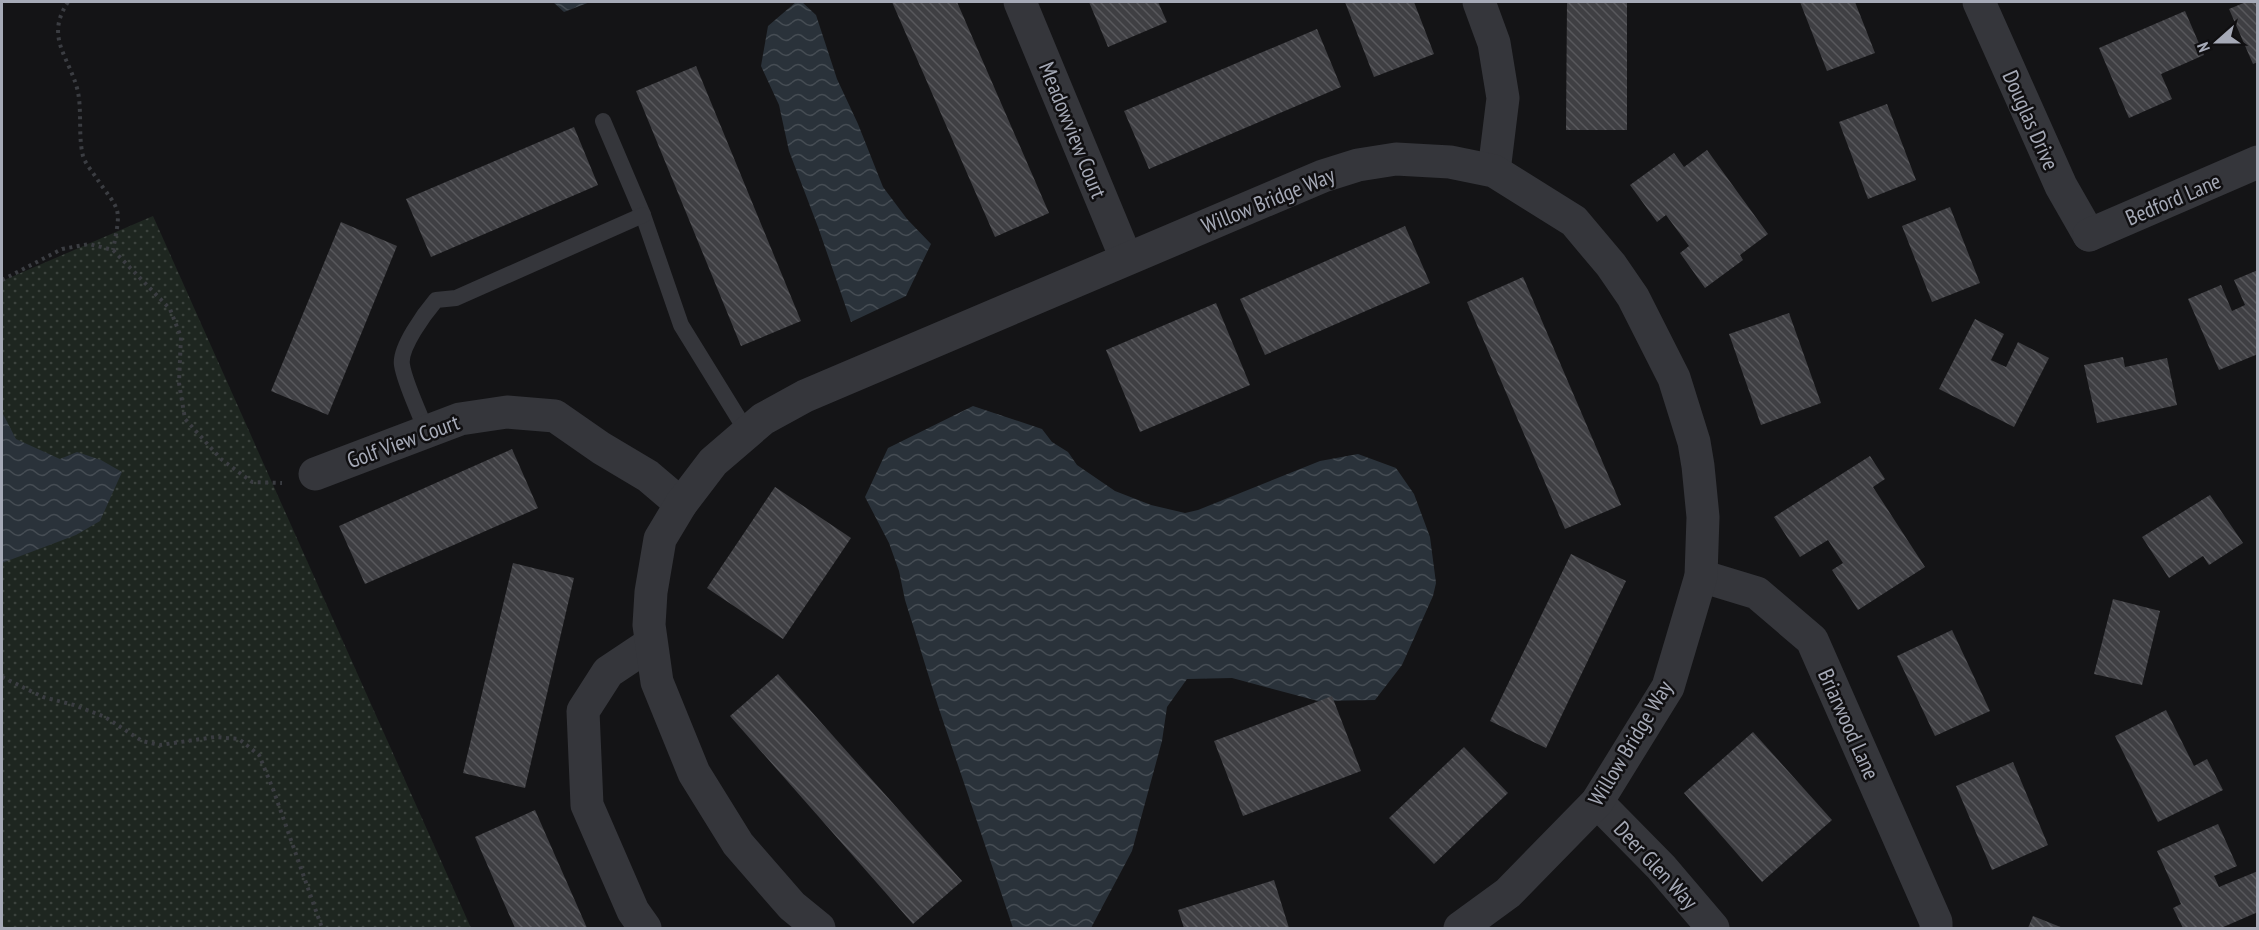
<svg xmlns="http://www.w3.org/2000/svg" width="2259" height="930" viewBox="0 0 2259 930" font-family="'PT Sans Narrow',sans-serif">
<defs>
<pattern id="grass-dots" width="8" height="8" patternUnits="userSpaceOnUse" patternTransform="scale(1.5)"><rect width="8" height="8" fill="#1e2620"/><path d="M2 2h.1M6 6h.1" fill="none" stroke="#3c433e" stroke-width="1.8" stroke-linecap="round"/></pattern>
<pattern id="water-waves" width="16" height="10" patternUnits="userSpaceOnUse" patternTransform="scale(1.5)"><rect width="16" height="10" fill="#2a323a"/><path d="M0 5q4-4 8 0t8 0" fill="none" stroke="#464d54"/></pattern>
<pattern id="building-back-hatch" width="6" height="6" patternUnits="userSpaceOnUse" patternTransform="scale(1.5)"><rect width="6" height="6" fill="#3f3f43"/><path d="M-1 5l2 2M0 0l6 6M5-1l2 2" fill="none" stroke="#58585c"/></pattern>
</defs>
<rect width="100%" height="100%" fill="#141416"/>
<path fill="url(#grass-dots)" d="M 153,216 L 471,928 L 2,928 L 2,281 Z"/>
<g fill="url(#water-waves)">
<path d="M 553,2 L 590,2 L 564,12 Z"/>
<path d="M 796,2 L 802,2 L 816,15 L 837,79 L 858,124 L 883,187 L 907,219 L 931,244 L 906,296 L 851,322 L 818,227 L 789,151 L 779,105 L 761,66 L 768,26 Z"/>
<path d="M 973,406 L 1042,429 L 1052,442 L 1068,452 L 1077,465 L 1115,491 L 1151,505 L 1185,513 L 1198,510 L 1320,461 L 1358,454 L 1396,468 L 1414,494 L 1430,537 L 1436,583 L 1433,596 L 1402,665 L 1375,700 L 1318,701 L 1232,678 L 1187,679 L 1167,707 L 1162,741 L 1132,851 L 1091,928 L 1013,928 L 938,706 L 905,600 L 899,571 L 889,543 L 865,497 L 888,448 Z"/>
<path d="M 2,412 L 16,439 L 60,459 L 77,452 L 101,460 L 122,472 L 100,521 L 76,535 L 2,563 Z"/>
</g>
<g fill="url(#building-back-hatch)">
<path d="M 892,2 L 957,2 L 1049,213 L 995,237 Z"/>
<path d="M 1089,2 L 1158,2 L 1167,22 L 1108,47 Z"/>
<path d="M 1345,2 L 1414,2 L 1434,54 L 1374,77 Z"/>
<path d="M 1567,2 L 1627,2 L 1627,130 L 1566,130 Z"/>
<path d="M 1800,2 L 1855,2 L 1875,53 L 1827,71 Z"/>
<path d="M 2246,2 L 2258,2 L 2258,62 L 2253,64 L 2229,9 Z"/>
<path d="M 2185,11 L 2204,55 L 2161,74 L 2172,99 L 2129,118 L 2099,48 Z"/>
<path d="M 1317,29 L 1341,87 L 1149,169 L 1124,111 Z"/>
<path d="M 696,66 L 801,321 L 741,346 L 636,91 Z"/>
<path d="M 1887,104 L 1916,180 L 1868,199 L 1839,122 Z"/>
<path d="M 574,127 L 598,185 L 431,257 L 406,199 Z"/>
<path d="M 1707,150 L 1768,234 L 1740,255 L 1743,260 L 1705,288 L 1680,253 L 1689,246 L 1666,215 L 1657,222 L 1630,185 L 1674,153 L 1684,167 Z"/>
<path d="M 1950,207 L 1980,283 L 1932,302 L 1902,226 Z"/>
<path d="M 341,222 L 397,246 L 328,415 L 271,391 Z"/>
<path d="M 1405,226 L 1430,283 L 1265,355 L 1240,299 Z"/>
<path d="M 2258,270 L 2258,354 L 2219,370 L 2188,299 L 2221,285 L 2232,311 L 2245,305 L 2234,280 Z"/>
<path d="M 1523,277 L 1621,505 L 1565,529 L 1467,302 Z"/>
<path d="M 1216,303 L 1250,385 L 1140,432 L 1106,350 Z"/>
<path d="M 1789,313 L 1821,403 L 1761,425 L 1729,334 Z"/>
<path d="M 1975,319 L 2004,334 L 1991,360 L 2006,367 L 2018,342 L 2049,358 L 2014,427 L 1939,389 Z"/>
<path d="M 2123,357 L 2125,367 L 2167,358 L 2177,405 L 2097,423 L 2084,365 Z"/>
<path d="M 512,449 L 538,508 L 365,584 L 339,526 Z"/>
<path d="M 1870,456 L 1885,479 L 1873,487 L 1925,567 L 1858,610 L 1832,570 L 1843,563 L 1828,540 L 1800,557 L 1774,517 Z"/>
<path d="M 775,487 L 851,538 L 783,639 L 707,588 Z"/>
<path d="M 2210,495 L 2243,543 L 2209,565 L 2203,556 L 2169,578 L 2142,537 Z"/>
<path d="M 1571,554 L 1626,581 L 1546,748 L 1490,721 Z"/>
<path d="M 513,563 L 574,578 L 525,788 L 463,773 Z"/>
<path d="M 2113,599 L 2160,611 L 2142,685 L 2094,674 Z"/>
<path d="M 1952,630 L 1990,711 L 1935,736 L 1897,656 Z"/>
<path d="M 778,674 L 962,881 L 913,924 L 730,716 Z"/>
<path d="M 1332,696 L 1361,771 L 1243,816 L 1214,741 Z"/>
<path d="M 2166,710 L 2194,766 L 2207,759 L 2223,790 L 2158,822 L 2115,736 Z"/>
<path d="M 1753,732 L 1832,820 L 1762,882 L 1684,793 Z"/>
<path d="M 1464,747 L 1508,793 L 1434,864 L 1389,818 Z"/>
<path d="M 2013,762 L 2048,845 L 1992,870 L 1956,786 Z"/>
<path d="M 535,810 L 587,928 L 515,928 L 475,837 Z"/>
<path d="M 2218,824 L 2237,866 L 2214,876 L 2219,887 L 2258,871 L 2258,912 L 2221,928 L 2183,928 L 2173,908 L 2181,904 L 2157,851 Z"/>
<path d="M 1274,880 L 1289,928 L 1184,928 L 1178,910 Z"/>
<path d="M 2033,916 L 2063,928 L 2028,928 Z"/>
</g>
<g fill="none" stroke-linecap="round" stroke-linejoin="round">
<g stroke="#3b3d42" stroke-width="4" stroke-dasharray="3 4.5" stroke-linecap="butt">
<path d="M 68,2 C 44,38 70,57 78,92 C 82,113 78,136 83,156 C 85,163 91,170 95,176 C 120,213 122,204 113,250"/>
<path d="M 2,280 L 62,249 L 89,244 L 113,250 L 170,309 L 181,337 L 179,383 L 185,419 L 221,459 L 252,482 L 282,483"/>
<path d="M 2,677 L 43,697 L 74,705 L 105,717 L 142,741 L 160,745 L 215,737 L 239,739 L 259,755 L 273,789 L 322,928"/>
</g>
<g stroke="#35363b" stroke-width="16">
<path d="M 603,121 L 643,215 L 681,325 L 747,432"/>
<path d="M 426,431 C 419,411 405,384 402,365 C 399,348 425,313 436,300 L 456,298 L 643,215"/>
</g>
<g stroke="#35363b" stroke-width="33">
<path d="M 1020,2 L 1126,258"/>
<path d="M 1479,2 L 1494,43 L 1503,98 L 1494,171"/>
<path d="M 1979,2 L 2061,186 L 2089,235"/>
<path d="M 2089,235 L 2258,162"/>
<path d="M 315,474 L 460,419 L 507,412 L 555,416 L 601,448 L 648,476 L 681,504"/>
<path d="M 1701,576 L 1757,593 L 1812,640 L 1936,922 L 1936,928"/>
<path d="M 1597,802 L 1661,867 L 1713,928"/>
<path d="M 645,928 L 633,911 L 587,805 L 583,711 L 608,672 L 650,644"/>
<path d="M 819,928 L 792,906 L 738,844 L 694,773 L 657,682 L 649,625 L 651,592 L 660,539 L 681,504 L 713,462 L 763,419 L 805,396 L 1323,176 L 1358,165 L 1396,159 L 1450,162 L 1494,171 L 1574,221 L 1611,265 L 1633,297 L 1674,378 L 1694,442 L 1698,466 L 1703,517 L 1701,576 L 1668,687 L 1597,802 L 1508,893 L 1460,928"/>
</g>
</g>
<g text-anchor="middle" stroke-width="5" stroke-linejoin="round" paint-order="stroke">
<g font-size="22" fill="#a6aab7" stroke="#100f11">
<text transform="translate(2031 120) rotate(66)" y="8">Douglas Drive</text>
<text transform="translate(1073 130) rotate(68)" y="8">Meadowview Court</text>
<text transform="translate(2173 199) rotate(-23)" y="8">Bedford Lane</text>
<text transform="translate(1268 200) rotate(-22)" y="8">Willow Bridge Way</text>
<text transform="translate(403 441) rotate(-20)" y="8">Golf View Court</text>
<text transform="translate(1849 724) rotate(66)" y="8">Briarwood Lane</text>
<text transform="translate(1630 743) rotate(-59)" y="8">Willow Bridge Way</text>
<text transform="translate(1656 865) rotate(47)" y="8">Deer Glen Way</text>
</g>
</g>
<rect width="2259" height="930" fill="none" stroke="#a6aab7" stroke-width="6"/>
<g transform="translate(2217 42) rotate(249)" stroke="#100f11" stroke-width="4.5" paint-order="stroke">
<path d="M0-4.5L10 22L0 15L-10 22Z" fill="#a6aab7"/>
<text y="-9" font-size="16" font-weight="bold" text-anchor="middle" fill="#a6aab7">N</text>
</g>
</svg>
